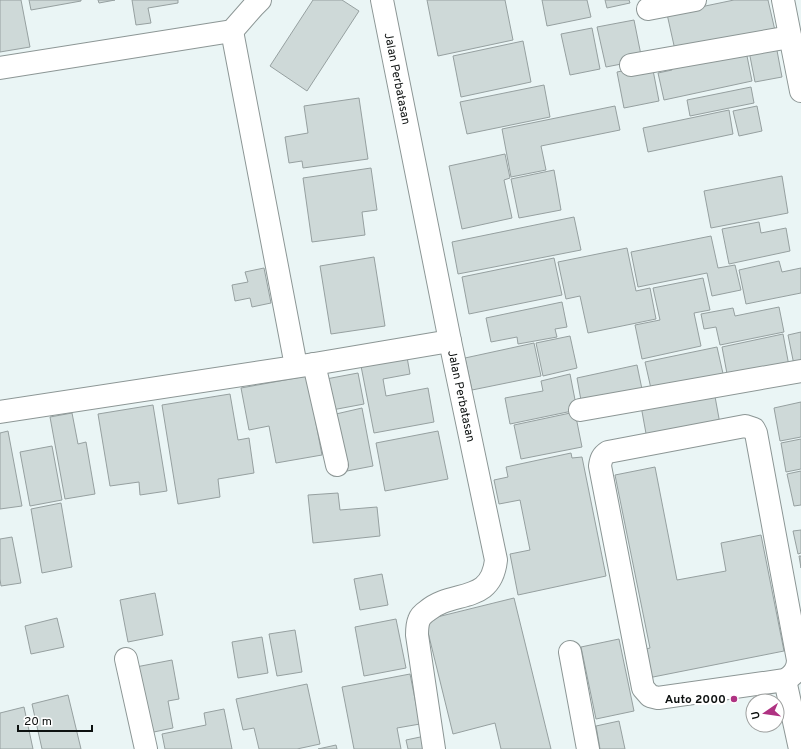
<svg xmlns="http://www.w3.org/2000/svg" width="801" height="749" viewBox="0 0 801 749" font-family="Overpass,sans-serif">
<rect width="100%" height="100%" fill="#eaf5f5"/>
<g fill="#ced9d8" stroke="#96a0a0">
<path d="M 0,0 L 21,0 L 30,47 L 0,52 Z"/>
<path d="M 29,0 L 81,0 L 81,1 L 31,10 Z"/>
<path d="M 98,0 L 115,0 L 99,3 Z"/>
<path d="M 132,0 L 178,0 L 178,3 L 148,8 L 151,23 L 136,25 Z"/>
<path d="M 313,0 L 342,0 L 359,11 L 307,91 L 270,66 Z"/>
<path d="M 427,0 L 505,0 L 513,40 L 438,56 Z"/>
<path d="M 542,0 L 587,0 L 591,17 L 547,26 Z"/>
<path d="M 605,0 L 629,0 L 630,3 L 607,8 Z"/>
<path d="M 734,0 L 768,0 L 776,35 L 675,50 L 667,14 Z"/>
<path d="M 634,20 L 642,60 L 606,67 L 597,27 Z"/>
<path d="M 592,28 L 600,69 L 570,75 L 561,34 Z"/>
<path d="M 775,40 L 782,77 L 755,82 L 748,46 Z"/>
<path d="M 523,41 L 531,82 L 461,97 L 453,56 Z"/>
<path d="M 745,46 L 752,81 L 664,100 L 658,73 L 672,70 L 671,61 Z"/>
<path d="M 652,65 L 659,101 L 624,108 L 617,72 Z"/>
<path d="M 544,85 L 550,117 L 467,134 L 460,102 Z"/>
<path d="M 751,87 L 754,103 L 690,116 L 687,100 Z"/>
<path d="M 359,98 L 368,159 L 303,168 L 302,161 L 289,163 L 285,137 L 308,133 L 304,106 Z"/>
<path d="M 615,106 L 620,130 L 541,146 L 546,170 L 511,177 L 502,129 Z"/>
<path d="M 757,106 L 762,131 L 739,136 L 733,111 Z"/>
<path d="M 729,110 L 733,134 L 648,152 L 643,128 Z"/>
<path d="M 505,154 L 510,178 L 504,180 L 512,218 L 462,229 L 449,166 Z"/>
<path d="M 371,168 L 377,210 L 362,212 L 365,235 L 312,242 L 303,178 Z"/>
<path d="M 554,170 L 561,210 L 519,218 L 511,179 Z"/>
<path d="M 782,176 L 788,213 L 711,228 L 704,191 Z"/>
<path d="M 574,217 L 581,250 L 458,274 L 452,242 Z"/>
<path d="M 759,222 L 761,233 L 786,228 L 790,251 L 729,264 L 722,229 Z"/>
<path d="M 711,236 L 718,268 L 735,265 L 741,290 L 712,296 L 707,273 L 638,287 L 631,252 Z"/>
<path d="M 627,248 L 636,291 L 650,288 L 656,319 L 588,333 L 580,296 L 566,299 L 558,262 Z"/>
<path d="M 374,257 L 385,326 L 331,334 L 320,266 Z"/>
<path d="M 554,258 L 562,295 L 469,314 L 462,277 Z"/>
<path d="M 779,261 L 782,272 L 801,268 L 801,293 L 746,304 L 739,270 Z"/>
<path d="M 264,268 L 271,303 L 252,307 L 250,298 L 235,301 L 232,285 L 248,282 L 245,272 Z"/>
<path d="M 703,278 L 710,310 L 694,313 L 701,346 L 642,359 L 635,325 L 660,320 L 653,288 Z"/>
<path d="M 562,302 L 567,327 L 555,329 L 557,337 L 518,344 L 517,337 L 491,342 L 486,318 Z"/>
<path d="M 779,307 L 784,332 L 720,345 L 716,327 L 704,329 L 701,314 L 733,308 L 735,316 Z"/>
<path d="M 801,332 L 801,364 L 794,365 L 788,335 Z"/>
<path d="M 783,334 L 789,366 L 728,379 L 722,347 Z"/>
<path d="M 570,336 L 577,368 L 543,376 L 536,343 Z"/>
<path d="M 534,343 L 541,376 L 472,390 L 465,358 Z"/>
<path d="M 717,347 L 724,378 L 652,393 L 645,362 Z"/>
<path d="M 407,357 L 410,374 L 383,379 L 386,396 L 428,388 L 434,422 L 374,433 L 361,366 Z"/>
<path d="M 637,365 L 643,394 L 582,406 L 577,378 Z"/>
<path d="M 358,373 L 364,404 L 332,410 L 326,379 Z"/>
<path d="M 570,374 L 577,410 L 510,424 L 505,398 L 543,391 L 541,381 Z"/>
<path d="M 307,376 L 322,455 L 276,463 L 269,426 L 249,430 L 241,388 Z"/>
<path d="M 714,391 L 720,424 L 647,439 L 641,406 Z"/>
<path d="M 230,394 L 238,440 L 249,438 L 254,473 L 218,479 L 220,497 L 178,504 L 162,405 Z"/>
<path d="M 801,402 L 801,437 L 780,441 L 774,408 Z"/>
<path d="M 153,405 L 167,491 L 140,495 L 139,482 L 110,486 L 98,414 Z"/>
<path d="M 362,408 L 373,466 L 347,471 L 336,414 Z"/>
<path d="M 575,412 L 582,447 L 521,459 L 514,425 Z"/>
<path d="M 72,413 L 78,444 L 86,442 L 95,494 L 65,499 L 50,417 Z"/>
<path d="M 8,431 L 22,506 L 0,509 L 0,433 Z"/>
<path d="M 438,431 L 448,479 L 385,491 L 376,443 Z"/>
<path d="M 801,439 L 801,469 L 786,472 L 781,443 Z"/>
<path d="M 52,446 L 62,500 L 30,506 L 20,452 Z"/>
<path d="M 571,453 L 572,458 L 582,457 L 606,576 L 518,595 L 510,554 L 530,550 L 520,500 L 499,504 L 494,480 L 508,477 L 506,467 Z"/>
<path d="M 655,467 L 677,580 L 726,571 L 721,543 L 761,535 L 784,651 L 643,679 L 638,651 L 650,648 L 615,475 Z"/>
<path d="M 801,471 L 801,505 L 794,506 L 787,474 Z"/>
<path d="M 338,493 L 340,510 L 377,507 L 380,536 L 313,543 L 308,495 Z"/>
<path d="M 61,503 L 72,567 L 42,573 L 31,509 Z"/>
<path d="M 801,530 L 801,553 L 798,554 L 793,531 Z"/>
<path d="M 12,537 L 21,583 L 1,586 L 0,579 L 0,539 Z"/>
<path d="M 799,556 L 801,556 L 801,568 Z"/>
<path d="M 382,574 L 388,605 L 360,610 L 354,579 Z"/>
<path d="M 155,593 L 163,635 L 128,642 L 120,600 Z"/>
<path d="M 514,598 L 551,749 L 501,749 L 495,723 L 453,734 L 425,620 Z"/>
<path d="M 57,618 L 64,647 L 31,654 L 25,626 Z"/>
<path d="M 396,619 L 406,668 L 364,676 L 355,627 Z"/>
<path d="M 295,630 L 302,672 L 277,676 L 269,634 Z"/>
<path d="M 262,637 L 268,673 L 238,678 L 232,642 Z"/>
<path d="M 619,639 L 634,711 L 596,719 L 581,647 Z"/>
<path d="M 172,660 L 179,699 L 168,701 L 173,728 L 149,733 L 136,667 Z"/>
<path d="M 410,674 L 420,724 L 397,728 L 401,749 L 354,749 L 342,687 Z"/>
<path d="M 307,684 L 320,744 L 297,749 L 259,749 L 254,728 L 243,730 L 236,699 Z"/>
<path d="M 68,695 L 81,749 L 42,749 L 32,704 Z"/>
<path d="M 24,707 L 33,749 L 0,749 L 0,713 Z"/>
<path d="M 224,709 L 232,749 L 165,749 L 162,734 L 206,725 L 204,713 Z"/>
<path d="M 619,721 L 625,749 L 600,749 L 596,726 Z"/>
<path d="M 425,736 L 427,749 L 408,749 L 406,740 Z"/>
<path d="M 336,745 L 337,749 L 318,749 Z"/>
</g>
<g fill="none" stroke-linecap="round" stroke-linejoin="round">
<g stroke="#8c9695" stroke-width="24">
<g id="minor">
<path id="s1" d="M 382,0 L 450,341 L 496,560 C 491,605 453,589 427,611 C 424,613 420,617 419,620 C 417,625 417,630 417,635 L 434,749"/>
<path d="M 783,0 L 801,91"/>
<path d="M 648,9 L 695,0"/>
<path d="M 232,31 L 296,366"/>
<path d="M 631,65 L 790,37"/>
<path d="M 0,68 L 232,31 L 253,7 L 260,0"/>
<path d="M 314,364 L 337,465"/>
<path d="M 580,410 L 801,371"/>
<path d="M 0,412 L 314,364 L 450,341"/>
<path d="M 745,426 L 754,429 L 756,433 L 798,660 C 798,670 793,676 785,680 L 658,698 L 650,696 L 643,688 L 600,466 C 601,459 602,456 608,452 Z"/>
<path d="M 570,652 L 588,749"/>
<path d="M 126,659 L 146,749"/>
<path d="M 785,680 L 800,749"/>
</g>
</g>
<use href="#minor" stroke="#fff" stroke-width="22"/>
</g>
<circle fill="#af3282" stroke="#fff" stroke-width="1.5" cx="734" cy="699" r="4"/>
<g text-anchor="middle" stroke-width="4" stroke-linejoin="round" paint-order="stroke">
<g font-size="12" fill="#0d1110" stroke="#fff">
<text dy="4" stroke="none"><textPath href="#s1" startOffset="80">Jalan Perbatasan</textPath></text>
<text dy="4" stroke="none"><textPath href="#s1" startOffset="404">Jalan Perbatasan</textPath></text>
</g>
<g font-size="12" font-weight="bold" fill="#0d1110" stroke="#fff" text-anchor="end">
<text x="726" y="703">Auto 2000</text>
</g>
</g>
<g transform="translate(765 713) rotate(257)"><circle r="19" fill="#ffffff" stroke="#9ea09f"/>
<path d="M0-3L7 15L0 10L-7 15Z" fill="#af3282"/>
<text y="-6" font-size="11" font-weight="bold" text-anchor="middle" fill="#0d1110">U</text>
</g>
<path d="M18 725v6h74v-6" fill="none" stroke="#0d1110" stroke-width="2"/>
<text x="24" y="725" font-size="12" fill="#0d1110" stroke="#ffffff" stroke-width="3" paint-order="stroke">20 m</text>
</svg>
